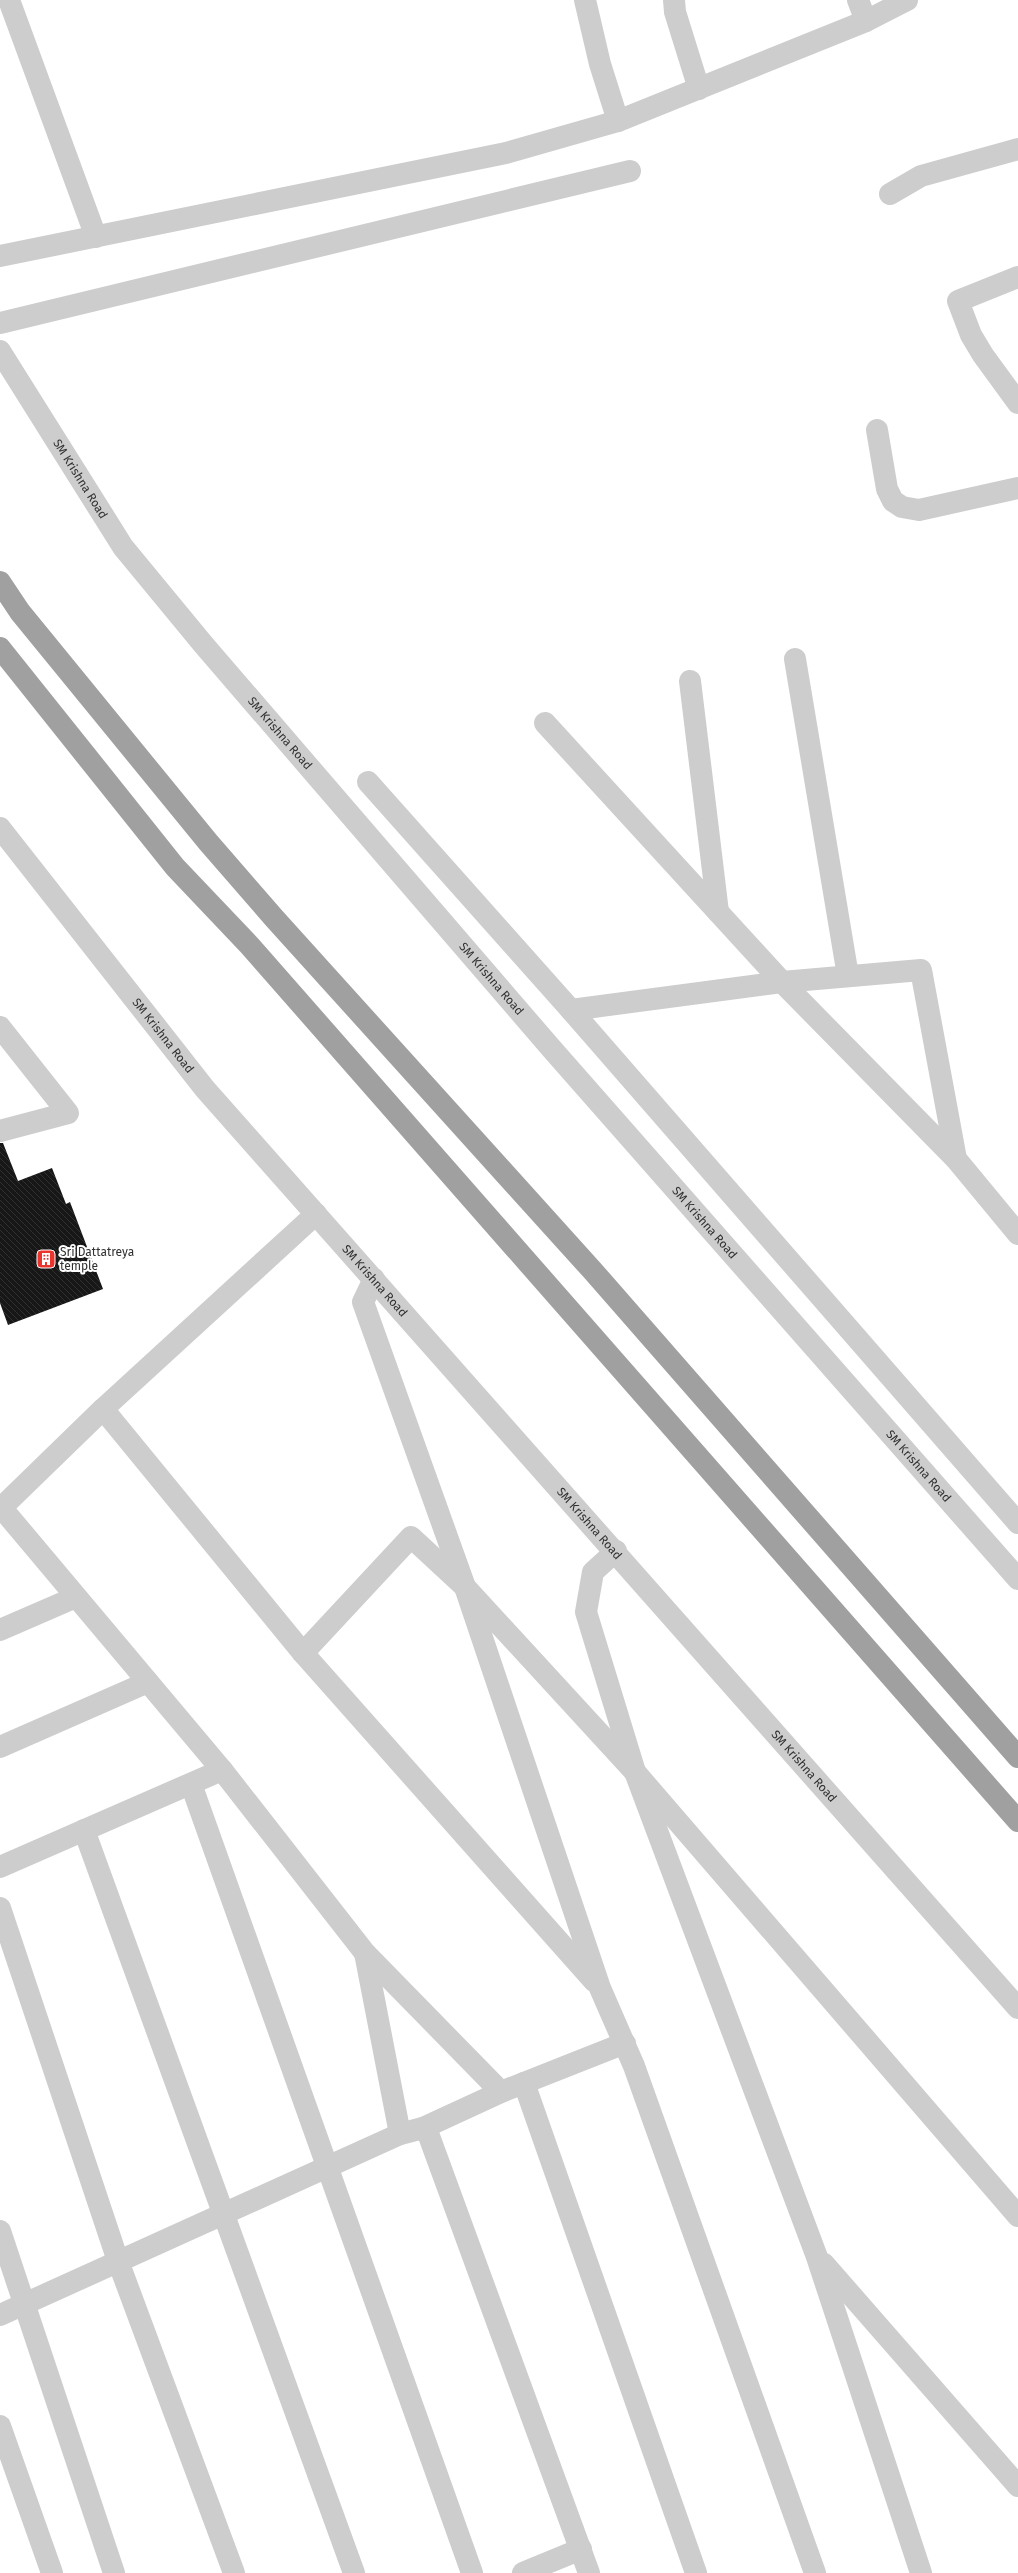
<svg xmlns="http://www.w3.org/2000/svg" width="1018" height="2573" viewBox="0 0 1018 2573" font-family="'Fira Sans',sans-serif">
<defs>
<pattern id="building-back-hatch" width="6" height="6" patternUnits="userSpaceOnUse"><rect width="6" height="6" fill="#171717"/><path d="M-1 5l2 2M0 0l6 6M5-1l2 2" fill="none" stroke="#303030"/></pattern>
</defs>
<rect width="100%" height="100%" fill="#fff"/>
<path fill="url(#building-back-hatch)" d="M 0,1143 L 3,1143 L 18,1181 L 52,1168 L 66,1204 L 70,1202 L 103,1289 L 8,1325 L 0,1303 Z"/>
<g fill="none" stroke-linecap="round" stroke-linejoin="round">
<g stroke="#cdcdcd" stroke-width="22">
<path d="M 9,0 L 96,237"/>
<path d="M 585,0 L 600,64 L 618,121"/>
<path d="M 674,0 L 675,12 L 699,89"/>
<path d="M 858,0 L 866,21"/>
<path d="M 890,194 L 921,176 L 1018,149"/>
<path d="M 0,256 L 506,153 L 618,121 L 866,21 L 907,0"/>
<path d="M 1018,277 L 958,301 L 971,335 L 983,355 L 1018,403"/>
<path d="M 0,323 L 630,171"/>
<path d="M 877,430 L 887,489 L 893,501 L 902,507 L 919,510 L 1018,488"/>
<path d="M 795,659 L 848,976"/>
<path d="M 690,681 L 718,912"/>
<path d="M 545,723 L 782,982 L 956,1159"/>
<path d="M 368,782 L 571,1010 L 1018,1523"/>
<path d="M 571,1010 L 782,982 L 921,970 L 956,1159 L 1018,1234"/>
<path d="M 0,1027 L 68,1113 L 0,1131"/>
<path d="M 374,1279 L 363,1302 L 465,1587 L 600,1988 L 634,2066 L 815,2573"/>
<path d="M 103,1409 L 303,1653 L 594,1981"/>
<path d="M 0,1506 L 222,1770 L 365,1953 L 501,2092"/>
<path d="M 0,1509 L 103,1409 L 316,1214"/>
<path d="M 616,1551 L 593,1572 L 586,1612 L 635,1772 L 817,2257 L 921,2573"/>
<path d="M 0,1630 L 76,1597"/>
<path d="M 303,1653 L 411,1537 L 465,1587 L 635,1772 L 1018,2216"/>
<path d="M 0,1747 L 148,1682"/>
<path d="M 191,1784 L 472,2573"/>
<path d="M 84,1830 L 354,2573"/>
<path d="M 0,1867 L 222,1770"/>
<path d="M 0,1908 L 118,2261 L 234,2573"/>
<path d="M 365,1953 L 400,2134"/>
<path d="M 524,2083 L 696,2573"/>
<path d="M 423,2128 L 501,2092 L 625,2043"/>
<path d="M 0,2231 L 114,2573"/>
<path d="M 824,2264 L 1018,2486"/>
<path d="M 0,2315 L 400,2134 L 423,2128 L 429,2136 L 589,2573"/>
<path d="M 0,2426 L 52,2573"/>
<path d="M 523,2573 L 581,2549"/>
</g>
<g stroke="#cdcdcd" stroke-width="22">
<path id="s1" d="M 0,351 L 123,547 L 203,644 L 551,1048 L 1018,1579"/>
<path id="s2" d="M 0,828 L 205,1089 L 1018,2008"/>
</g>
<g stroke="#a0a0a0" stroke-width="22">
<path d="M 0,582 L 20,612 L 208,842 L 274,918 L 592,1270 L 1018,1757"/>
<path d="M 0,648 L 175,867 L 250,946 L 1018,1821"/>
</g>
</g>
<defs>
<g id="building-square" transform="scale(1)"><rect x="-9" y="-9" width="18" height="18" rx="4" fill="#ea342e" stroke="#fff"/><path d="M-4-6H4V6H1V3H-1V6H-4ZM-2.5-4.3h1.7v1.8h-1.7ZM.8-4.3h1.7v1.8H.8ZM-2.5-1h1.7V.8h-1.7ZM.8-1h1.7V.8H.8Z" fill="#fff"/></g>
</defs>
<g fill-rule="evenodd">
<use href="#building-square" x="46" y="1259"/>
</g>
<g text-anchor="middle" stroke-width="4" stroke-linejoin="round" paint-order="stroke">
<g font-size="12" fill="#303030" stroke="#fff">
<text dy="4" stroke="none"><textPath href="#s1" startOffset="151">SM Krishna Road</textPath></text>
<text dy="4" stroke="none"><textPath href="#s1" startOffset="475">SM Krishna Road</textPath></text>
<text dy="4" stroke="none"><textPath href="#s1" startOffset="799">SM Krishna Road</textPath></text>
<text dy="4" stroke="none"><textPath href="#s2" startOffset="264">SM Krishna Road</textPath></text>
<text dy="4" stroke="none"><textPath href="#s1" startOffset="1123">SM Krishna Road</textPath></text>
<text dy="4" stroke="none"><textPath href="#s2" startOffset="588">SM Krishna Road</textPath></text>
<text dy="4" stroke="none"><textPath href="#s1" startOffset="1447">SM Krishna Road</textPath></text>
<text dy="4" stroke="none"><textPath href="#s2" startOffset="912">SM Krishna Road</textPath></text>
<text dy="4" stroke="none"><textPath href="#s2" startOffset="1236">SM Krishna Road</textPath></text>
</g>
<g font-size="12" fill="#303030" stroke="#fff" text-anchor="start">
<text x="60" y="1256">Sri Dattatreya<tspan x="60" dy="14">temple</tspan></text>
</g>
</g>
</svg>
